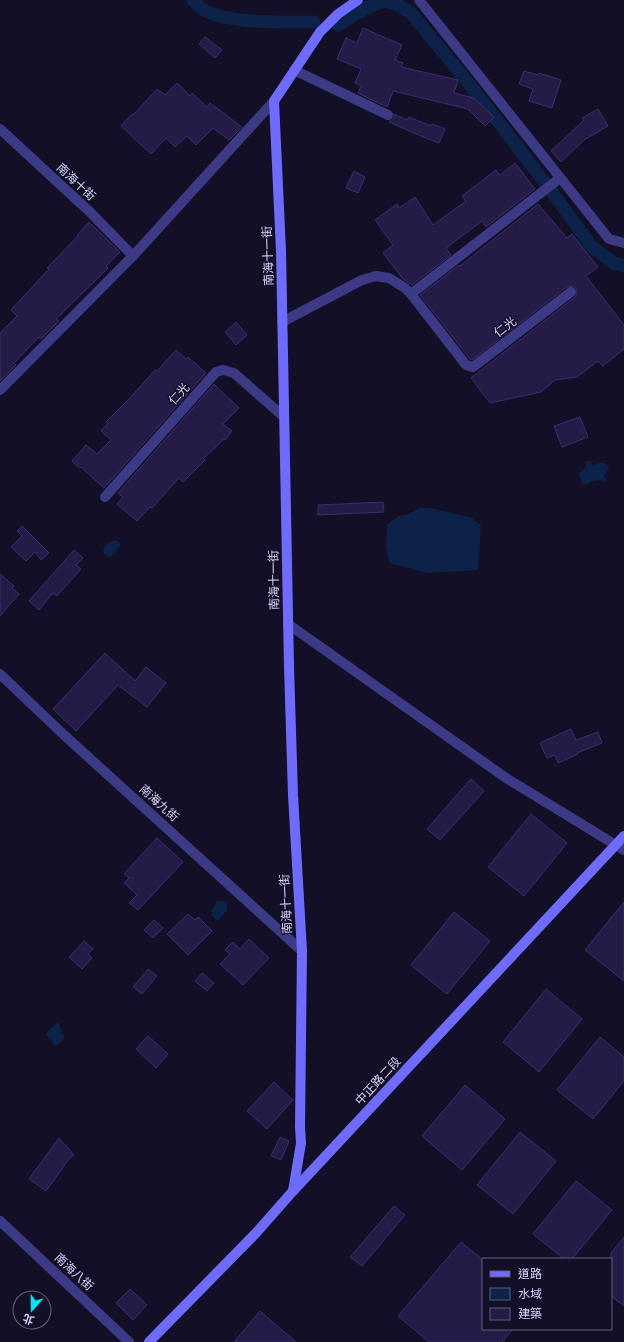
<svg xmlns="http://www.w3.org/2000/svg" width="624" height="1342" viewBox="0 0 624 1342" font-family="'Exo 2','Noto Sans TC',sans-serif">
<rect width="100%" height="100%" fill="#130f26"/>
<g fill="#0c2248">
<path d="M 590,460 L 593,465 L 599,463 L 605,463 L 609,467 L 604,477 L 607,480 L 604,483 L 601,480 L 592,481 L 586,485 L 582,484 L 579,474 L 586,467 L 585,462 Z"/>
<path d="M 419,508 L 430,508 L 470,517 L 481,525 L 478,570 L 428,573 L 389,563 L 386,547 L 387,525 L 398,516 L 407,515 Z"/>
<path d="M 117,540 L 121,545 L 110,557 L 104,554 L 103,549 C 107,543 110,541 117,540 Z"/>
<path d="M 217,901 L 222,901 L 227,903 L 227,910 L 218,921 L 212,916 L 212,912 L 210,911 L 215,906 L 215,904 Z"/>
<path d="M 58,1022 L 64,1036 L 63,1041 L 55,1046 L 46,1035 L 47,1032 Z"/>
</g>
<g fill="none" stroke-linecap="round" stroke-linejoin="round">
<g stroke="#0c2248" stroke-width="13">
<path d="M 193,0 C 196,3 200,8 204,10 C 227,24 286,22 314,22"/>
<path d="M 338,25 C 350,18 369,4 383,2 C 392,0 403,8 411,13 L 470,85 L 546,184"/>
<path d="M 552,192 L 592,247 L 614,263 L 624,266"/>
</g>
</g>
<g fill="#241b47" stroke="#3b2d73">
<path d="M 363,28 L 402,45 L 395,60 L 403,63 L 401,67 L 458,80 L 454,93 L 474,98 L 494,117 L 485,126 L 468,109 L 393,91 L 387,107 L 358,93 L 361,86 L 355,83 L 361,69 L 337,59 L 346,38 L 357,43 Z"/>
<path d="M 205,37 L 222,50 L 215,58 L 199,44 Z"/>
<path d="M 524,71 L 538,75 L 539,73 L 561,80 L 552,108 L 529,101 L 533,89 L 519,84 Z"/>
<path d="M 177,83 L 190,96 L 192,93 L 207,107 L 210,103 L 242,127 L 229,140 L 213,128 L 196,145 L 187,136 L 175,147 L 166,138 L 151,154 L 121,126 L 132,114 L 133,115 L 157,89 L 165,95 Z"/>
<path d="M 598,109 L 608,126 L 584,140 L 561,162 L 551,151 L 584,120 L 582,118 Z"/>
<path d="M 394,114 L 407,120 L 409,117 L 431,126 L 432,124 L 445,129 L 439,143 L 423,137 L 389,122 L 394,118 Z"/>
<path d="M 515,163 L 535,189 L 486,227 L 482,221 L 446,248 L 451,255 L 412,285 L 403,279 L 383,253 L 393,245 L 375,220 L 397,204 L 399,208 L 415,197 L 433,225 L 466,201 L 462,196 L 496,170 L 500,175 Z"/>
<path d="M 354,171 L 365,177 L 358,193 L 346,188 Z"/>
<path d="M 538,204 L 567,238 L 572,234 L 598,267 L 586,276 L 624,325 L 624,349 L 603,366 L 598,361 L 577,377 L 555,380 L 541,392 L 490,403 L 471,378 L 575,297 L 577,294 L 576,288 L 573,286 L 567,287 L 472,360 L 470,359 L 420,295 L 459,265 L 460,266 Z"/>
<path d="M 89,222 L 120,252 L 106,266 L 108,268 L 56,319 L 59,321 L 41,339 L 39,337 L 14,363 L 16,365 L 0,381 L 0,333 L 17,316 L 11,310 L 49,269 L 47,268 L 78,236 L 77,235 Z"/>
<path d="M 236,322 L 247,335 L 236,345 L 225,332 Z"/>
<path d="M 176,350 L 186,359 L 188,357 L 206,373 L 104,488 L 81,467 L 80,468 L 72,461 L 86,445 L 97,454 L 111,440 L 101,431 L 108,423 L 106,422 L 128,400 L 155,370 L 157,371 Z"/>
<path d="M 214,384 L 239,408 L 223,424 L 232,431 L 225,440 L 224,439 L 203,459 L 205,460 L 183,482 L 179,478 L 152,508 L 150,507 L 137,521 L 117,504 L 123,497 L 118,493 Z"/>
<path d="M 580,417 L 588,437 L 562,447 L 554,426 Z"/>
<path d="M 383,502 L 384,512 L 318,515 L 318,505 Z"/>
<path d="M 22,526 L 49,553 L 41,560 L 35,552 L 26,561 L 11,547 L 22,536 L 17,531 Z"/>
<path d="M 74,550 L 83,558 L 76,565 L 81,569 L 57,596 L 53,593 L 39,610 L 29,601 Z"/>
<path d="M 0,574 L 14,586 L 12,588 L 19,594 L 0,616 Z"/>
<path d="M 105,653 L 135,681 L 146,667 L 166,683 L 147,707 L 118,685 L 76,731 L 53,709 Z"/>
<path d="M 571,729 L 576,740 L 598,732 L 602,743 L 577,753 L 578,754 L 558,763 L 555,755 L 547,758 L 540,743 Z"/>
<path d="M 471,779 L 484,791 L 440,840 L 427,829 Z"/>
<path d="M 531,814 L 567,843 L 524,896 L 488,867 Z"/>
<path d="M 157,838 L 183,862 L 138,910 L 129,903 L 137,895 L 124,883 L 129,878 L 124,874 Z"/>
<path d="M 624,902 L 624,981 L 585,950 Z"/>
<path d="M 454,912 L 490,941 L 447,994 L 411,965 Z"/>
<path d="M 188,914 L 195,920 L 198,917 L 212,931 L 188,955 L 167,934 Z"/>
<path d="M 154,920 L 163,928 L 153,938 L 144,930 Z"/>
<path d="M 249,939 L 269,958 L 243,985 L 220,964 L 230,954 L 225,950 L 233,942 L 240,949 Z"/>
<path d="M 84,941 L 93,949 L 88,954 L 92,958 L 82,969 L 69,957 Z"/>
<path d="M 148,969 L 157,976 L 142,994 L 133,987 Z"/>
<path d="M 202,973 L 214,983 L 207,991 L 195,981 Z"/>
<path d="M 546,989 L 582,1019 L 539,1072 L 503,1042 Z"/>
<path d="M 148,1036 L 168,1054 L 156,1068 L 136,1049 Z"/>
<path d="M 600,1037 L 624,1057 L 624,1081 L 593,1119 L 557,1090 Z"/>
<path d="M 274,1082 L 293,1100 L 267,1129 L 247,1111 Z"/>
<path d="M 465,1085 L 505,1119 L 462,1170 L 422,1136 Z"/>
<path d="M 520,1132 L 556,1161 L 513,1214 L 477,1185 Z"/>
<path d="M 280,1137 L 289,1141 L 281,1160 L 271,1156 Z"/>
<path d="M 59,1138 L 74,1155 L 69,1159 L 46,1191 L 29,1179 Z"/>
<path d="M 576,1181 L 612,1210 L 572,1259 L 564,1259 L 533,1234 Z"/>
<path d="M 394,1206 L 405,1215 L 362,1266 L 350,1257 Z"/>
<path d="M 624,1237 L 624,1306 L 611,1296 L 611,1253 Z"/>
<path d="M 461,1242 L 483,1260 L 483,1329 L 513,1329 L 502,1342 L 429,1342 L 398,1316 Z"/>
<path d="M 130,1289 L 147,1305 L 133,1320 L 116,1303 Z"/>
<path d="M 260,1311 L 296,1342 L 234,1342 Z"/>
</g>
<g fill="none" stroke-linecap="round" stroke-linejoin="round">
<g stroke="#3d3a85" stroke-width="10">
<path d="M 419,0 L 609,239 L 624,243"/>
<path d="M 294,70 L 388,115"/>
<path d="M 0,129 L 90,212 L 133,256"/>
<path d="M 411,294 L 560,178"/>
<path d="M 282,322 L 362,280 L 376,276 L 389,278 L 405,288 L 411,294 L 466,365 L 473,367 L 571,292"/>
<path d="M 0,390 L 133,256 L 274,101"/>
<path d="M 105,497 L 216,372 L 223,370 L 234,373 L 284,417"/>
<path d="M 288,624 L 506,778 L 624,850"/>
<path d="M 0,674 L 64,735 L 302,951"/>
<path d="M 0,1221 L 129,1342"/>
</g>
<g stroke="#6f6bff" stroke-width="10">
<path d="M 293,1191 L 301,1143 L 300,1127 L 302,951 L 293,795 L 289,667 L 281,251 L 274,101 L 320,32 L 338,14 L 358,0"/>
<path d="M 149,1342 L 256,1233 L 293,1191 L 624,836"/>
</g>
</g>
<g text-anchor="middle" stroke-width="3" stroke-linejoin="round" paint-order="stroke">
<g font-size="12" fill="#d9d4ff" stroke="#130f26">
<text transform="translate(76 182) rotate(43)" y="4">南海十街</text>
<text transform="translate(268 256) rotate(-92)" y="4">南海十一街</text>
<text transform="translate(505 327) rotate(-37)" y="4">仁光</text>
<text transform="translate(179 394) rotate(-48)" y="4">仁光</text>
<text transform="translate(274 580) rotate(-91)" y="4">南海十一街</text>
<text transform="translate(159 803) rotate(42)" y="4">南海九街</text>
<text transform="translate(286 904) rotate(-93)" y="4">南海十一街</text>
<text transform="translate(378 1081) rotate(-47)" y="4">中正路二段</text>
<text transform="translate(74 1272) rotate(43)" y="4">南海八街</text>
</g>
</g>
<rect x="482" y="1258" width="130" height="72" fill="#130f26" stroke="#625e7d"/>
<rect x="490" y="1271" width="20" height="6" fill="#6f6bff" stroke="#625e7d"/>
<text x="518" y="1278" font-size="12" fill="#d9d4ff">道路</text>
<rect x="490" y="1288" width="20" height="12" fill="#0c2248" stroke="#625e7d"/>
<text x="518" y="1298" font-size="12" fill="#d9d4ff">水域</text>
<rect x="490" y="1308" width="20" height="12" fill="#241b47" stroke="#625e7d"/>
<text x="518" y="1318" font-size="12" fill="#d9d4ff">建築</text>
<g transform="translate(32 1310) rotate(200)"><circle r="19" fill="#130f26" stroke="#625e7d"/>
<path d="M0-3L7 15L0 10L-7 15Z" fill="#00e5ff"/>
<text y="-6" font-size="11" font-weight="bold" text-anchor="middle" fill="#d9d4ff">北</text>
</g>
</svg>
